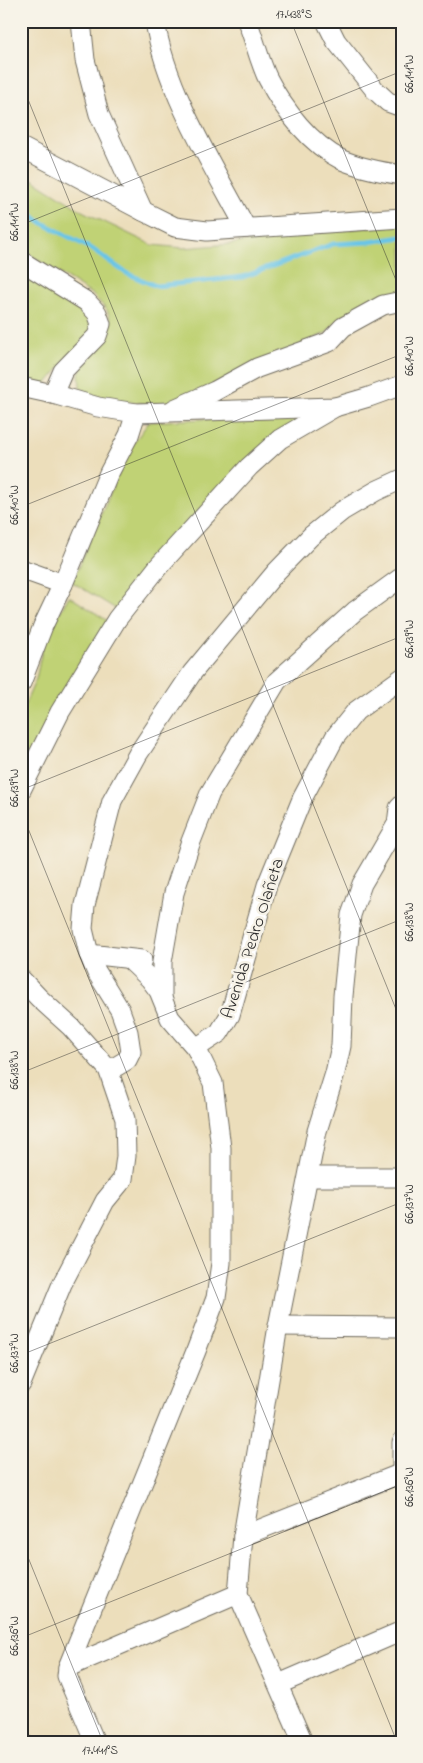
<svg xmlns="http://www.w3.org/2000/svg" width="423" height="1763" viewBox="0 0 423 1763" font-family="'Indie Flower',sans-serif">
<rect width="100%" height="100%" fill="#f7f3e8"/>
<filter id="ink" filterUnits="userSpaceOnUse"><feTurbulence type="fractalNoise" baseFrequency=".02" numOctaves="2"/><feDisplacementMap in="SourceGraphic" scale="10" xChannelSelector="R" yChannelSelector="G"/><feConvolveMatrix kernelMatrix="1 2 1 2 8 2 1 2 1" color-interpolation-filters="sRGB"/></filter>
<filter id="wash" filterUnits="userSpaceOnUse"><feTurbulence type="fractalNoise" baseFrequency=".0096" numOctaves="4" result="noise"/><feDisplacementMap in="SourceGraphic" scale="20" xChannelSelector="R" yChannelSelector="G"/><feGaussianBlur stdDeviation="1.12" result="paint"/><feColorMatrix in="noise" values="0 0 0 0 0 0 0 0 0 0 0 0 0 0 0 0 0 1.4 0 .05"/><feComposite in="paint" operator="in"/></filter>
<g filter="url(#wash)">
<rect width="100%" height="100%" fill="#ecdebb"/>
<g fill="#c0d274" stroke="#767e50">
<path d="M 21,172 L 84,212 L 152,245 L 184,248 L 231,244 L 275,237 L 402,224 L 402,293 L 385,296 L 339,318 L 326,333 L 176,402 L 162,405 L 100,399 L 89,396 L 80,387 L 79,373 L 83,365 L 104,343 L 111,321 L 107,310 L 93,295 L 21,249 Z"/>
<path d="M 21,271 L 82,308 C 89,315 92,321 92,331 L 46,384 L 21,380 Z"/>
<path d="M 293,414 L 306,415 L 116,609 L 72,582 L 129,449 L 149,422 Z"/>
<path d="M 69,596 L 108,621 L 21,776 L 21,713 L 36,679 L 42,650 L 50,630 Z"/>
</g>
<g fill="none" stroke-linecap="round" stroke-linejoin="round">
<path stroke="#69c5e7" stroke-width="5" d="M 21,205 L 39,221 L 92,249 L 126,273 L 156,286 L 243,277 L 333,244 L 369,242 L 402,237"/>
</g>
</g>
<g filter="url(#ink)">
<g fill="none" stroke-linecap="round" stroke-linejoin="round">
<g stroke="#6f6a5d" stroke-width="21">
<g id="minor">
<path d="M 81,21 L 85,60 L 99,114 L 143,211"/>
<path d="M 155,21 C 165,89 214,168 246,228"/>
<path d="M 247,21 C 255,40 259,61 268,79 C 284,110 310,144 342,160 C 361,168 382,172 402,175"/>
<path d="M 326,21 L 336,41 L 375,90 L 388,102 L 402,107"/>
<path d="M 21,147 L 143,211 L 175,227 L 207,231 L 402,218"/>
<path d="M 21,261 L 87,302 L 97,313 L 101,324 L 97,336 L 63,371 L 53,394"/>
<path d="M 21,387 L 53,394 L 98,407 L 136,413 L 335,407 L 369,397 L 402,385"/>
<path d="M 174,409 L 215,391 L 257,368 L 329,342 L 343,327 L 383,305 L 402,301"/>
<path d="M 21,569 L 63,584"/>
<path d="M 21,683 L 43,626 L 63,584 L 109,473 L 129,435 L 136,413"/>
<path d="M 21,790 L 60,712 L 117,619 L 158,567 L 249,467 L 280,439 L 335,407"/>
<path d="M 89,954 L 142,960"/>
<path d="M 21,979 L 39,998 L 71,1027 L 108,1069 L 125,1119 L 126,1156 L 123,1179 L 105,1201 L 62,1284 L 21,1384"/>
<path d="M 162,997 L 162,962 L 174,893 L 190,844 L 210,793 L 277,681 L 355,611 L 402,577"/>
<path d="M 196,1048 L 219,1033 L 230,1015 L 267,885 L 302,799 L 335,737 L 356,711 L 402,678"/>
<path d="M 108,1069 L 117,1066 L 127,1060 L 131,1052 L 128,1032 L 120,1010 L 96,971 L 89,954 L 83,929 L 85,905 L 112,801 L 138,754 L 192,673 L 276,572 L 311,536 L 342,511 L 376,491 L 402,479"/>
<path d="M 309,1177 L 402,1177"/>
<path d="M 278,1326 L 402,1327"/>
<path d="M 402,1442 L 402,1474"/>
<path d="M 243,1536 L 402,1473"/>
<path d="M 68,1667 L 238,1594"/>
<path d="M 279,1684 L 402,1631"/>
<path d="M 21,1741 L 22,1742"/>
<path d="M 95,1742 L 67,1676 L 68,1667 L 196,1351 L 216,1298 L 221,1263 L 221,1148 L 213,1083 L 196,1048 L 170,1018 L 159,991 L 150,979 L 129,959"/>
<path d="M 303,1742 L 238,1594 L 243,1536 L 278,1326 L 317,1131 L 335,1073 L 341,1046 L 343,996 L 351,915 L 362,884 L 397,824 L 399,808 L 402,805"/>
</g>
</g>
<use href="#minor" stroke="#fff" stroke-width="19"/>
</g>
</g>
<path fill="none" stroke="#2b2b2b" stroke-width="1" stroke-opacity="0.45" d="M 291,21 L 402,295M 21,82 L 402,1024M 21,225 L 402,71M 21,507 L 402,354M 21,790 L 402,636M 21,811 L 397,1742M 21,1073 L 402,919M 21,1355 L 402,1202M 21,1540 L 103,1742M 21,1638 L 402,1484"/>
<g text-anchor="middle" stroke-width="5" stroke-linejoin="round" paint-order="stroke">
<g font-size="18" fill="#2b2b2b" stroke="#f7f3e8">
<text transform="translate(252 938) rotate(-72)" y="6">Avenida Pedro Olañeta</text>
</g>
</g>
<rect width="423" height="1763" fill="none" stroke="#f7f3e8" stroke-width="55"/>
<rect x="28" y="28" width="368" height="1708" fill="none" stroke="#2b2b2b" stroke-width="2"/>
<g font-size="12" text-anchor="middle" fill="#2b2b2b">
<text x="294" y="18">17.438°S</text>
<text transform="translate(409 74) rotate(-90)" y="4">66.141°W</text>
<text transform="translate(14 222) rotate(-90)" y="4">66.141°W</text>
<text transform="translate(409 356) rotate(-90)" y="4">66.140°W</text>
<text transform="translate(14 505) rotate(-90)" y="4">66.140°W</text>
<text transform="translate(409 639) rotate(-90)" y="4">66.139°W</text>
<text transform="translate(14 788) rotate(-90)" y="4">66.139°W</text>
<text transform="translate(409 922) rotate(-90)" y="4">66.138°W</text>
<text transform="translate(14 1070) rotate(-90)" y="4">66.138°W</text>
<text transform="translate(409 1204) rotate(-90)" y="4">66.137°W</text>
<text transform="translate(14 1353) rotate(-90)" y="4">66.137°W</text>
<text transform="translate(409 1487) rotate(-90)" y="4">66.136°W</text>
<text transform="translate(14 1636) rotate(-90)" y="4">66.136°W</text>
<text x="100" y="1754">17.441°S</text>
</g>
</svg>
